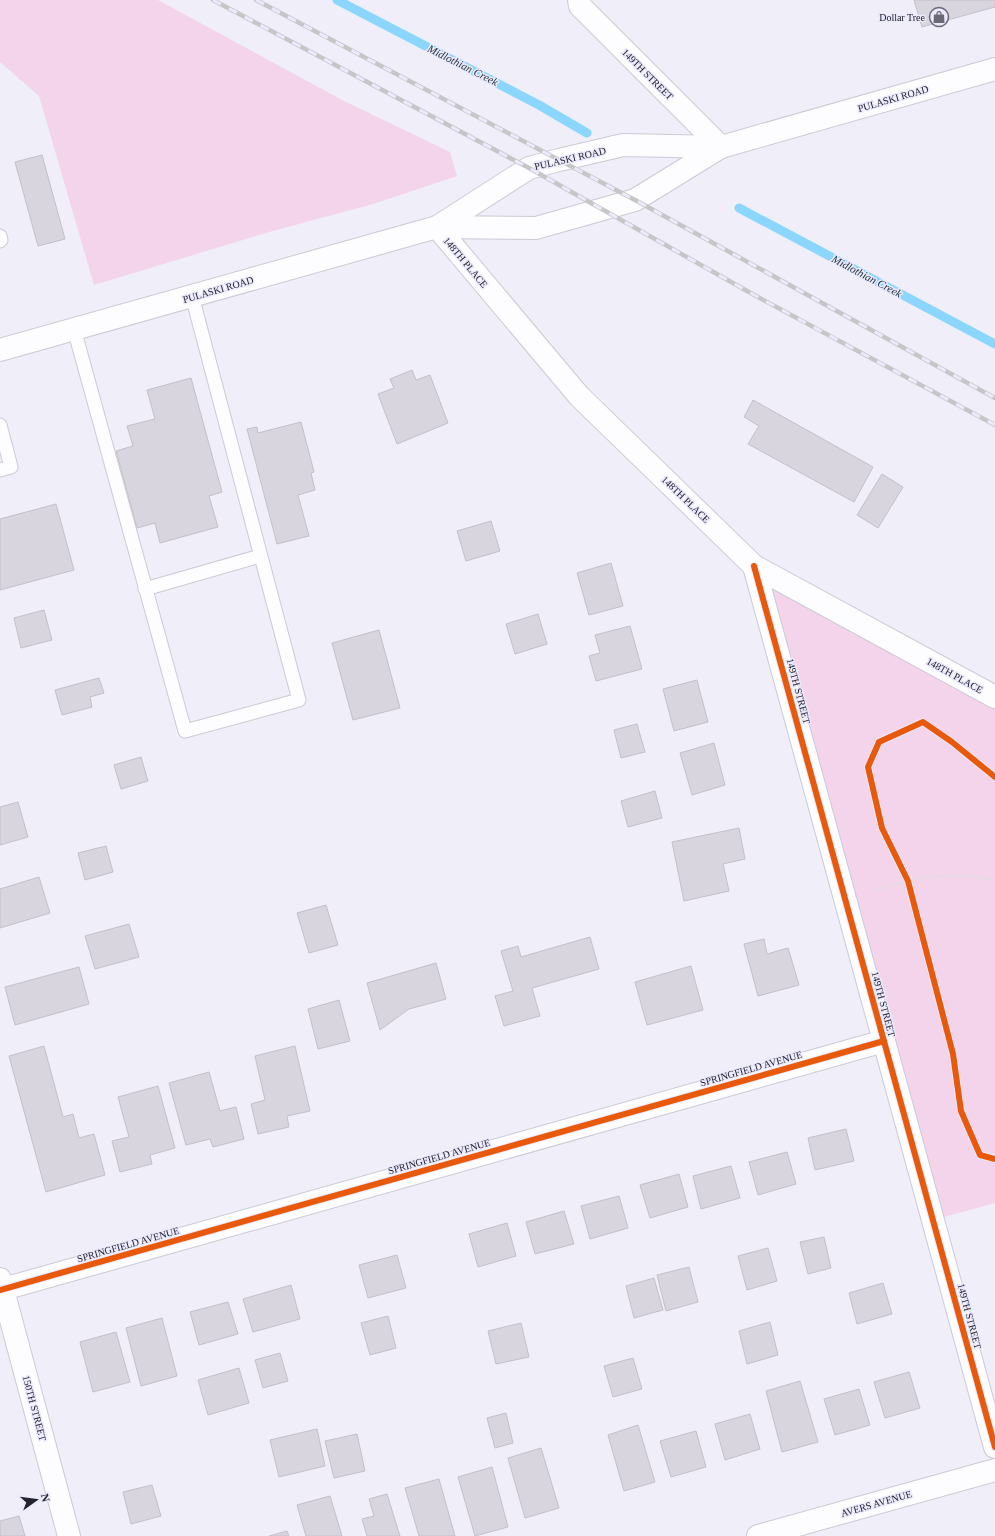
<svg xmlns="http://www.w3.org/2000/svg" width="995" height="1536" viewBox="0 0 995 1536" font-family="'Times New Roman',serif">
<rect width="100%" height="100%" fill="#efeef9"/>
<g fill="#f4d4ea">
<path d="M 0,0 L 158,0 L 344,101 L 450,152 L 457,176 L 373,204 L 269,232 L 94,285 L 39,96 L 0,62 Z"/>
<path d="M 754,566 L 995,697 L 995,1203 L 933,1220 Z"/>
</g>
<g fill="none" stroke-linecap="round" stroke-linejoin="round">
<g stroke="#8bd6fc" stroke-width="9">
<path d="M 337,0 L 539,105 L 587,133"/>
<path d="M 739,208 L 995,344"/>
</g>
</g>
<g fill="#d9d5df" stroke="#c4bfca">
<path d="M 914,0 L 995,0 L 995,7 L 922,27 Z"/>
<path d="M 42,155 L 65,239 L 38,246 L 15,162 Z"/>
<path d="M 412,370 L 416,380 L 430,375 L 448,423 L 397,444 L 378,394 L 394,388 L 390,379 Z"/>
<path d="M 191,378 L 222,492 L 209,496 L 218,527 L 160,543 L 155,523 L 137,528 L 116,451 L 133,446 L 127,426 L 155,419 L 147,390 Z"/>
<path d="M 753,400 L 873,467 L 854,502 L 748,444 L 759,426 L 744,417 Z"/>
<path d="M 301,422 L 314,472 L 311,473 L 315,490 L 298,495 L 309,536 L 277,544 L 247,429 L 257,427 L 258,433 Z"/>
<path d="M 882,474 L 903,487 L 878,528 L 857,515 Z"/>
<path d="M 56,504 L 74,570 L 0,590 L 0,519 Z"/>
<path d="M 491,521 L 500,551 L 466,561 L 457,531 Z"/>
<path d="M 611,563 L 623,606 L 589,615 L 577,573 Z"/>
<path d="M 44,610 L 52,640 L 21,648 L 14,618 Z"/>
<path d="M 538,614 L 547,644 L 515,654 L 506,624 Z"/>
<path d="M 630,626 L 642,669 L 596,681 L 589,656 L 600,653 L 595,635 Z"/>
<path d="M 379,630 L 400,708 L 353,720 L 332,643 Z"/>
<path d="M 99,678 L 104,693 L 90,697 L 92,707 L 62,715 L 55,690 Z"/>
<path d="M 697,680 L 708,722 L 674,731 L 663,689 Z"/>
<path d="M 637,724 L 645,752 L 621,758 L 614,730 Z"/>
<path d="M 714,743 L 725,785 L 692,795 L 680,753 Z"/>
<path d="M 141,757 L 148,781 L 121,789 L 114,765 Z"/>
<path d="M 655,791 L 662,818 L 628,827 L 621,801 Z"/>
<path d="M 18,802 L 28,837 L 0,845 L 0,807 Z"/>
<path d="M 739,828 L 745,859 L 723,864 L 729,891 L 684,901 L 672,842 Z"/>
<path d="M 106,846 L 113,872 L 85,880 L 78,853 Z"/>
<path d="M 39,877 L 50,913 L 0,928 L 0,889 Z"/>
<path d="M 326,905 L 338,945 L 309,953 L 297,913 Z"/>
<path d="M 129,924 L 139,957 L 95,969 L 85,936 Z"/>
<path d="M 590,937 L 599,969 L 532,988 L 540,1016 L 504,1026 L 495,996 L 513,991 L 501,951 L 518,946 L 521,957 Z"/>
<path d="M 764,939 L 767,954 L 788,948 L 799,985 L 758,996 L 744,944 Z"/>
<path d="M 436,963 L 446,999 L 409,1009 L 380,1030 L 367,983 Z"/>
<path d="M 691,966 L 703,1010 L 647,1025 L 635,982 Z"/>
<path d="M 79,967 L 89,1004 L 15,1025 L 5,987 Z"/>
<path d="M 339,1000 L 350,1041 L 318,1049 L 308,1009 Z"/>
<path d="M 44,1046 L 63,1117 L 73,1114 L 79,1138 L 94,1134 L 105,1175 L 46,1192 L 9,1056 Z"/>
<path d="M 295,1046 L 310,1111 L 287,1116 L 289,1127 L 258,1134 L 251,1104 L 265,1100 L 255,1056 Z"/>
<path d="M 209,1072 L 220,1111 L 236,1107 L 244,1139 L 213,1147 L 210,1139 L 186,1145 L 169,1083 Z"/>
<path d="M 158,1086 L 175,1148 L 150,1155 L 152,1164 L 120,1172 L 112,1141 L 129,1137 L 118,1097 Z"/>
<path d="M 846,1129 L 854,1161 L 815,1170 L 808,1138 Z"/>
<path d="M 787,1152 L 796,1184 L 758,1195 L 749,1162 Z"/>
<path d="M 731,1166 L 740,1198 L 701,1209 L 693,1176 Z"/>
<path d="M 679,1174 L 688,1207 L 650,1218 L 640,1185 Z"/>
<path d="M 619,1196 L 628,1228 L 590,1239 L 581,1206 Z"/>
<path d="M 564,1211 L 574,1244 L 535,1254 L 526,1222 Z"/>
<path d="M 507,1223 L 516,1256 L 478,1267 L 469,1234 Z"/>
<path d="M 824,1237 L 831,1268 L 808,1274 L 800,1242 Z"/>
<path d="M 768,1248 L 777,1281 L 747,1290 L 738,1256 Z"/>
<path d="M 397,1255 L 406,1288 L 368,1298 L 359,1265 Z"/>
<path d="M 689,1267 L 698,1302 L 666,1311 L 657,1275 Z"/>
<path d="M 654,1278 L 663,1310 L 634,1318 L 626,1286 Z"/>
<path d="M 883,1283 L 892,1314 L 857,1324 L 849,1293 Z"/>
<path d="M 291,1285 L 300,1319 L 253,1332 L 243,1299 Z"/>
<path d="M 228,1302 L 238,1334 L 199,1345 L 190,1312 Z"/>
<path d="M 388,1316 L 396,1348 L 370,1355 L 361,1323 Z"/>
<path d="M 162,1318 L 177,1376 L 141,1386 L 126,1328 Z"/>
<path d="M 770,1322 L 778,1355 L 747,1364 L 739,1331 Z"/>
<path d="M 521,1323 L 529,1357 L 496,1364 L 488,1331 Z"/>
<path d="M 116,1332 L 130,1382 L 93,1392 L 80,1342 Z"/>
<path d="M 280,1353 L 288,1381 L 263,1388 L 255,1360 Z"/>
<path d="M 633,1358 L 642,1389 L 613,1397 L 604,1366 Z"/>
<path d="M 239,1368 L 249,1403 L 208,1415 L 198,1380 Z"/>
<path d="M 909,1372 L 920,1408 L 885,1418 L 874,1382 Z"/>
<path d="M 800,1381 L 818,1442 L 782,1452 L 766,1391 Z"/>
<path d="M 859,1389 L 870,1425 L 835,1435 L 824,1399 Z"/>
<path d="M 506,1413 L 513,1443 L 495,1448 L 487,1418 Z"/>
<path d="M 750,1414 L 760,1449 L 725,1460 L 715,1424 Z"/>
<path d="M 638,1425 L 655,1482 L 624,1491 L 608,1435 Z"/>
<path d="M 317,1429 L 325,1466 L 279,1477 L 270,1440 Z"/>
<path d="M 696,1431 L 706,1467 L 671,1477 L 660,1441 Z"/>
<path d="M 357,1434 L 365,1471 L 334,1478 L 325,1441 Z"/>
<path d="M 541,1448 L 559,1508 L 525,1518 L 508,1458 Z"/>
<path d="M 492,1467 L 508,1527 L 475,1536 L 458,1477 Z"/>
<path d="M 439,1479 L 455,1536 L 419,1536 L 405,1488 Z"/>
<path d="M 152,1485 L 161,1516 L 131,1524 L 123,1492 Z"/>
<path d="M 387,1494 L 400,1536 L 367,1536 L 362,1519 L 374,1516 L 369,1499 Z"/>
<path d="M 330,1496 L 342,1536 L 306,1536 L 297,1505 Z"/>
<path d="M 19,1516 L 25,1536 L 0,1536 L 0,1521 Z"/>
<path d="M 287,1531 L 289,1536 L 269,1536 Z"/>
</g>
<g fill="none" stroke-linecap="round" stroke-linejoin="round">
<g stroke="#cbcad5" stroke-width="15">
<g id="lane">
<path d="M 0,236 L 1,240 L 0,241"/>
<path d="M 74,329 L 185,731 L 299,700 L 192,296"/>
<path d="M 0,425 L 11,467 L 0,470"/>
<path d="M 145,589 L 260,556"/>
</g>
</g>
<g stroke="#cbcad5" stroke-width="24">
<g id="street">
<path d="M 579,0 L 580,6 L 721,147"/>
<path d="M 437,227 L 579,396 L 754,566 L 995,697"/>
<path d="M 754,566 L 995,1447"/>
<path d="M 0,1279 L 69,1536"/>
<path d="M 0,1290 L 884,1041"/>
<path d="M 758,1536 L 995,1470"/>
</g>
</g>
<g stroke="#cbcad5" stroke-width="24">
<g id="secondary">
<path d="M 437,227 L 529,168 L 559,160 L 623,145 L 721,147"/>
<path d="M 0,350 L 437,227 L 536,228 L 635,200 L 721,147 L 995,69"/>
</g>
</g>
<path stroke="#dedde1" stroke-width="2.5" stroke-dasharray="2 2" stroke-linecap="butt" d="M 877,890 C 897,884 918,877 940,876 C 958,875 977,877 995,880"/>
<use href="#lane" stroke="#fdfcfe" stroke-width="13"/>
<use href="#street" stroke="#fdfcfe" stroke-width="22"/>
<use href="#secondary" stroke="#fdfcfe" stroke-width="22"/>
<g stroke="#c6c6c9" stroke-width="4.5">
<g id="rail">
<path d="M 213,0 L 529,168 L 756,296 L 995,425"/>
<path d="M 256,0 L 635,200 L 995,398"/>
</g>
</g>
<use href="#rail" stroke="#ebeafd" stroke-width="3" stroke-dasharray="9" stroke-linecap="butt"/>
<g stroke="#ebeafd" stroke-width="8">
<g id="cycleway">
<path d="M 754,566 L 995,1447"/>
<path d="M 995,777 L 952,742 L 923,722 L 879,742 L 868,767 L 882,828 L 908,881 L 953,1054 L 961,1111 L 980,1155 L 995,1159"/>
<path d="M 0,1290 L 884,1041"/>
</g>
</g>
<use href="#cycleway" stroke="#e8590c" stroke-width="6"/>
</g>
<defs>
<g id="shop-ring" transform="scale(1)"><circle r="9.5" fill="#ebeafd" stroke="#6a6975" stroke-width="1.5"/><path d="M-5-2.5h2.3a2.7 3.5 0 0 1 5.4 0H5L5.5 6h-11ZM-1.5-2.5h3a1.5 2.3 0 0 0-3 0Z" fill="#6a6975"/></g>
</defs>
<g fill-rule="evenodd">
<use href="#shop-ring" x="939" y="17"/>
</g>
<g text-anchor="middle" stroke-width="3" stroke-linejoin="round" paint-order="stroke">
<g font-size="10" fill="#23222e" stroke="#ebeafd" text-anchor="end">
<text x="925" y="21">Dollar Tree</text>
</g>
<g font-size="10" fill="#23222e" stroke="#ebeafd">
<text transform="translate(648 74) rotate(45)" y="4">149TH STREET</text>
<text transform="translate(893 98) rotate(-16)" y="4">PULASKI ROAD</text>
<text transform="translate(570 158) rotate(-13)" y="4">PULASKI ROAD</text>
<text transform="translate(466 262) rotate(50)" y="4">148TH PLACE</text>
<text transform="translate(218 289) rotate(-16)" y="4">PULASKI ROAD</text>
<text transform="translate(686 499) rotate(44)" y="4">148TH PLACE</text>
<text transform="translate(955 675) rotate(29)" y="4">148TH PLACE</text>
<text transform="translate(799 691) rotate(75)" y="4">149TH STREET</text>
<text transform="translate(884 1004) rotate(75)" y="4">149TH STREET</text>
<text transform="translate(751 1068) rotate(-16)" y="4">SPRINGFIELD AVENUE</text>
<text transform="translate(439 1156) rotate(-16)" y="4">SPRINGFIELD AVENUE</text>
<text transform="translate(128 1244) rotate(-16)" y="4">SPRINGFIELD AVENUE</text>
<text transform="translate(970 1316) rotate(75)" y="4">149TH STREET</text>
<text transform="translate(35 1408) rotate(75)" y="4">150TH STREET</text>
<text transform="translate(876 1503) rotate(-16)" y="4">AVERS AVENUE</text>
</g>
<g font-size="11" font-style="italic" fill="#1a2d36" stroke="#ebeafd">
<text transform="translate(463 65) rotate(27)" y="4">Midlothian Creek</text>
<text transform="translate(867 276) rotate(28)" y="4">Midlothian Creek</text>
</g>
</g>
<g transform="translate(36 1500) rotate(76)" stroke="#ebeafd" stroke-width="3" paint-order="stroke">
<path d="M0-3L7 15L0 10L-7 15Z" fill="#23222e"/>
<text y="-6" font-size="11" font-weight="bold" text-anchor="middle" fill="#23222e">N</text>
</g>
</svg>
